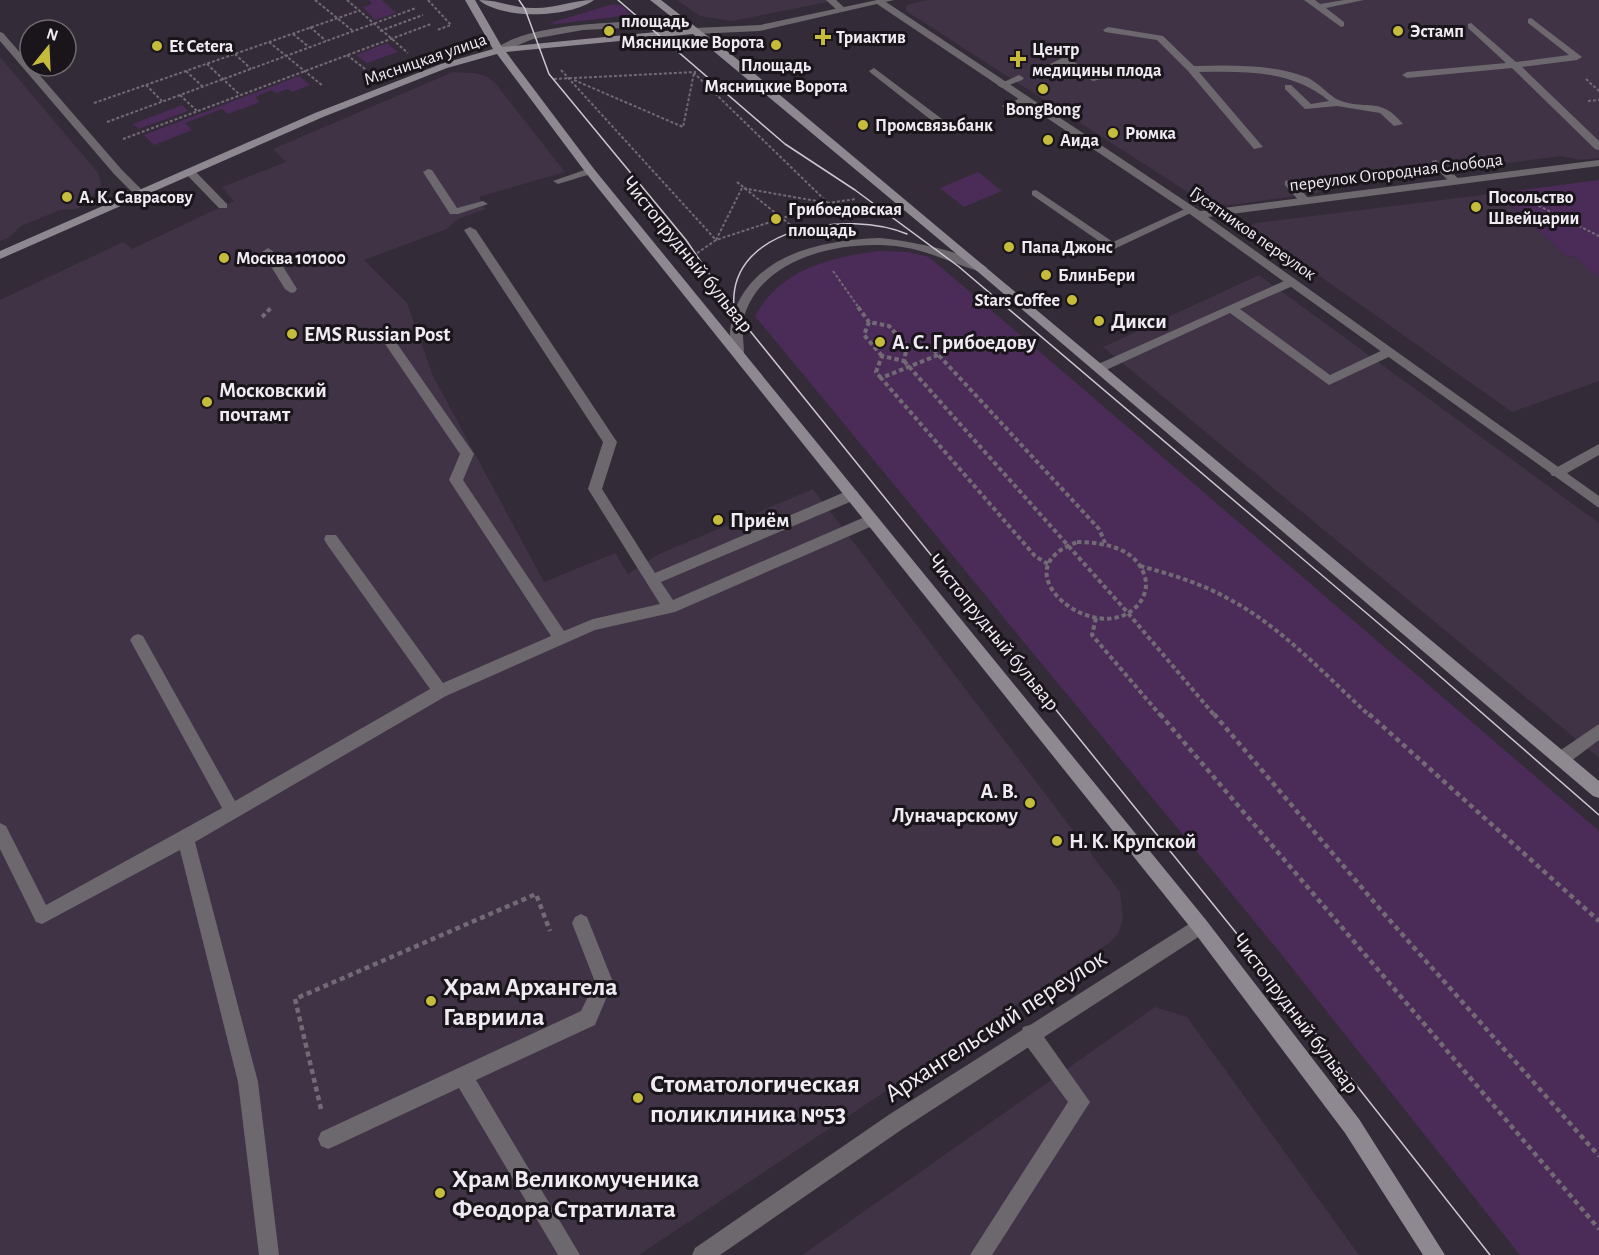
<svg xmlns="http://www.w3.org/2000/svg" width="1599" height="1255" viewBox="0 0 1599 1255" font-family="'Alegreya Sans',sans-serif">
<rect width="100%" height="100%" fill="#332b37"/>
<g fill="#3f3345">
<path d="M 677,0 L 838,0 L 732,21 L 700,16 Z"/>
<path d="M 927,0 L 1599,0 L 1599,158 L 1580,160 L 1561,156 L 1322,188 L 1317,193 L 1232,205 L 1211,204 L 1197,198 L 906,11 L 906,5 Z"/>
<path d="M 0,57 L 99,174 L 101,186 L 88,201 L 77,209 L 60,210 L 21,226 L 8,238 L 0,241 Z"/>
<path d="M 453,72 L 474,73 L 486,76 L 495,83 L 565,172 L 479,197 L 486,209 L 458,219 L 447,229 L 364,260 L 407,303 L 433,376 L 544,582 L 615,553 L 628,574 L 659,554 L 813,489 L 1120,892 L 1123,919 L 1118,934 L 1109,943 L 639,1255 L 0,1255 L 0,300 L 123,242 L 132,249 L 234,201 L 222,187 L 286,162 L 273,149 Z"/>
<path d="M 1498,193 L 1567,257 L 1574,256 L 1596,275 L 1599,275 L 1599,381 L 1512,412 L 1249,226 L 1256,223 Z"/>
<path d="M 1259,275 L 1599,523 L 1599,758 L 1103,347 Z"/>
<path d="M 1155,1007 L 1187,1017 L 1359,1255 L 802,1255 Z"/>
</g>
<g fill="#4b2c58">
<path d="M 369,0 L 382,0 L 396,13 L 375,20 L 363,7 L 372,4 Z"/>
<path d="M 613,4 L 623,6 L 630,15 L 557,24 L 550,23 Z"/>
<path d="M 387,43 L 398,52 L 367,63 L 356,55 Z"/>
<path d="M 299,76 L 310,85 L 292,92 L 288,89 L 276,93 L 272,90 L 255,97 L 260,102 L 228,114 L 222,109 L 185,123 L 192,130 L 154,145 L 144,135 Z"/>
<path d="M 182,105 L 188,111 L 139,129 L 133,124 Z"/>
<path d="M 978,172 L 1002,191 L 964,207 L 940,188 Z"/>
<path d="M 1599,180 L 1599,275 L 1596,276 L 1574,256 L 1567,257 L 1498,193 Z"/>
<path d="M 879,251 L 908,252 L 929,257 L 1599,831 L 1599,1255 L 1520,1255 L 1278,950 L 755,316 C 780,270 830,257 879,251 Z"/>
</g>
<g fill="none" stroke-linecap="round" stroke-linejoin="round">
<g stroke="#726b75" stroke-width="2" stroke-dasharray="3 2" stroke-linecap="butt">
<path d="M 315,0 L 353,31"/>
<path d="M 347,0 L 408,53"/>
<path d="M 428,0 L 451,25 L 437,30"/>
<path d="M 310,27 L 326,41"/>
<path d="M 380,31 L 423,15"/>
<path d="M 293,34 L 309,47"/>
<path d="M 269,42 L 323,86"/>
<path d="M 235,54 L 251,69"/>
<path d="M 347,55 L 365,69"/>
<path d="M 207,64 L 240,95"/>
<path d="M 561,70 L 716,240 L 742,188 L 828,203 L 694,73"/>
<path d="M 186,71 L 203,87"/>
<path d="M 554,79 L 696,72"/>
<path d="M 1586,79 L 1599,91"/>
<path d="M 574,80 L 683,127 L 694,73"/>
<path d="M 146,85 L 162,101"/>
<path d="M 180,95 L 197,111"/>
<path d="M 1588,101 L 1599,100"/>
<path d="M 94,103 L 358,11"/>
<path d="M 107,122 L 416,8"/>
<path d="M 123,139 L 431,24"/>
<path d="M 737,182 L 793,227"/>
<path d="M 1525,199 L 1599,236"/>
<path d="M 693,256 L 716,240 L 828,203 L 856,199"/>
<path d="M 833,271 L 859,308"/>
</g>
<g stroke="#726b75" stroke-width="4" stroke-dasharray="4.5 3" stroke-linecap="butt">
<path d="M 858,307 L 869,322"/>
<path d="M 262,317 L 272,307"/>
<path d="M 938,355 L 881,378 L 1035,556 L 1048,564"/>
<path d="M 882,356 L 864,335 L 869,322 L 889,326 L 907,346"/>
<path d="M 904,361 L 1128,613 L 1215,716"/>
<path d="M 881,378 L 876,372 L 882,356 L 904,361 L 907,346 L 933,349 L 1099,529 L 1105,543"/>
<path d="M 1077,542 C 1103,542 1137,548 1145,577 C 1148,588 1144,599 1136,607 C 1098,644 1018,584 1057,553 C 1062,548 1071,545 1077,542 Z"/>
<path d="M 1140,566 C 1170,574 1200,583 1227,598 C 1281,626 1325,675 1370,716"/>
<path d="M 1096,618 L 1092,635 L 1161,716"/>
</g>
<g stroke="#726b75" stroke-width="4.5" stroke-dasharray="5 4" stroke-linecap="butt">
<path d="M 1160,714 L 1599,1229"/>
<path d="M 1214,714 L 1386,916 L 1599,1156"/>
<path d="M 1369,714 L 1599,921"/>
<path d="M 321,1109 L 295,999 L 536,894 L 550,931"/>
</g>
<g fill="#6c686e" fill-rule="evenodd">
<path d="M 826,0 L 836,0 L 847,10 L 839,12 Z"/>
<path d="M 1304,0 L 1315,0 L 1320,4 L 1344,0 L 1364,0 L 1326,8 L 1344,22 L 1344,26 L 1341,27 Z"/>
<path d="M 1531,18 L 1582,57 L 1577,60 L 1522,67 L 1599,141 L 1599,150 L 1595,149 L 1512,68 L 1407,78 L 1402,75 L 1407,72 L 1506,63 L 1468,28 L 1468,24 L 1471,23 L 1516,62 L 1569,55 L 1528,23 L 1528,19 Z"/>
<path d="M 685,20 L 688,21 L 688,25 L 583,30 L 533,39 L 499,53 L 494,50 C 530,20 638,22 685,20 Z"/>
<path d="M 1108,27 L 1163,36 L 1194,66 C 1229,65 1269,64 1303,76 C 1319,81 1329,97 1341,101 C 1369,110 1381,97 1403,124 L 1394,126 L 1380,113 L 1337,106 L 1305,109 L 1285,89 L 1285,85 L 1291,85 L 1311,104 L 1329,101 C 1293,70 1244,71 1199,72 L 1263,147 L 1254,149 L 1188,71 L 1157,40 L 1105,32 L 1103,30 Z"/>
<path d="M 1062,58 L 1068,58 L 1101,79 L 1093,81 L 1064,64 L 1055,67 L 1050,64 Z"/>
<path d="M 874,68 L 950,125 L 960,122 L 965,125 L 953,131 L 945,131 L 871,73 L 869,71 Z"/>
<path d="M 1019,75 L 1024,78 L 1022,80 L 1002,88 L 997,85 Z"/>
<path d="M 1023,97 L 1027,98 L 1027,102 L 1007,109 L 1002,106 Z"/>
<path d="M 1436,160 L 1459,179 L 1459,183 L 1451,183 L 1432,165 L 1432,161 Z"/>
<path d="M 590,168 L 594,169 L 594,173 L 558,184 L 553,181 Z"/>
<path d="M 190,169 L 194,170 L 227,204 L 227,208 L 219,208 L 186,174 L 185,172 Z"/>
<path d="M 428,169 L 432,170 L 457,208 L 483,201 L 488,204 L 458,214 L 450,214 L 423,172 Z"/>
<path d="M 1289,180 L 1293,181 L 1309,199 L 1309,203 L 1301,203 L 1285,185 L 1285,181 Z"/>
<path d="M 1036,190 L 1113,242 L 1187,208 L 1195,208 L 1197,210 L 1112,250 L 1032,195 L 1032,191 Z"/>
<path d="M 470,227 L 476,230 L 617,442 L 602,489 L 655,573 L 847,491 L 857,491 L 859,495 L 857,499 L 661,582 L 673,600 L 867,516 L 877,516 L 879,520 L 877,524 L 675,612 L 595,630 L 446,696 L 195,842 L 258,1082 L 279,1255 L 259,1255 L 238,1082 L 180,850 L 42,924 L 36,922 L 0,849 L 0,823 L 6,826 L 46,905 L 222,808 L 130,640 L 133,636 L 138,634 L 143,636 L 235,801 L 430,689 L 326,543 L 324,539 L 326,535 L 336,535 L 443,683 L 551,636 L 449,480 L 460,454 L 381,338 L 381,332 L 389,332 L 472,451 L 474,454 L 463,480 L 564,631 L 593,619 L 660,604 L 588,489 L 603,442 L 464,230 Z"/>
<path d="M 268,248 L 274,252 L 297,289 L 295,292 L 291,293 L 285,289 L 262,252 Z"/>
<path d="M 1291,278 L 1295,279 L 1295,285 L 1240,309 L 1330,375 L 1385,349 L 1393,349 L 1395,352 L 1393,355 L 1329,385 L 1230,313 L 1104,371 L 1096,371 L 1094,368 L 1096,365 Z"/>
<path d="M 1599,444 L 1599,455 L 1562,476 L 1552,476 L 1550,473 L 1552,470 Z"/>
<path d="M 1599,724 L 1599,740 L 1567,764 L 1561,766 L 1555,764 L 1553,759 L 1555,754 Z"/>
<path d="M 581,914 L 587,917 L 613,982 L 595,1025 L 476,1080 L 580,1255 L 558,1255 L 459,1088 L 335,1146 L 328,1149 L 321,1146 L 318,1139 L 321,1132 L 581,1011 L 595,982 L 572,923 L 575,917 Z"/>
<path d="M 1030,1025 L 1037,1027 L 1090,1102 L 992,1255 L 970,1255 L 1068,1102 L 1023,1041 L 1021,1034 L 1023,1027 Z"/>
</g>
<g fill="#6c686e" fill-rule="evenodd">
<path d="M 877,0 L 883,0 L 1200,211 L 1599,160 L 1599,166 L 1208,217 L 1599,496 L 1599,508 L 1187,212 L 877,4 Z"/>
<path d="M 0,32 L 3,33 L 122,170 L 144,192 L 144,196 L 136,196 L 114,174 L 0,41 Z"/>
<path d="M 879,238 C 904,240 970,252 987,268 L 981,272 C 954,264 930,251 902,247 C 847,239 762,255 744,317 C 741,329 744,342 744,354 L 742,357 L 734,357 C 727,342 730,321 736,307 C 760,252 826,240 879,238 Z"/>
<path d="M 1200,917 L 1206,920 L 1209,926 L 1206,932 L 904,1128 L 720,1255 L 692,1255 L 695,1248 L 890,1114 Z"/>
</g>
<path fill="#6c686e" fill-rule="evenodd" d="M 877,0 L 894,0 L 760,31 L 695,34 L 690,31 L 695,28 L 760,25 Z"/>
<g fill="#8e8891" fill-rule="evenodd">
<path d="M 465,0 L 475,0 L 502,47 L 687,29 L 650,0 L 661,0 L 737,59 L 1599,781 L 1599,798 L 1593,796 L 977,271 L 693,34 L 506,52 L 594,169 L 1206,920 L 1359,1119 L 1445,1255 L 1423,1255 L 1345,1133 L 1194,932 L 586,173 L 497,54 L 447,68 L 323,117 L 0,259 L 0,251 L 315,113 L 441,64 L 493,49 Z"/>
<path d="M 479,0 C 499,0 516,9 536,8 C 556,8 574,0 594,0 C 569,18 503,20 479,0 Z"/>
</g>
<g stroke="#ccc6cf" stroke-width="1.5">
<path d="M 519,0 L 525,9 L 549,74 L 686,240 L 738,316 L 1250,950 L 1490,1255"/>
<path d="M 618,0 L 785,144 L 855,190 L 958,266 L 1404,645 L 1599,815"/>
<path d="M 734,308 C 727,225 850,210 907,234"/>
</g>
</g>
<g fill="#c6bc3c" stroke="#19151b" stroke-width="2">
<circle cx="609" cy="31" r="6"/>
<circle cx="1398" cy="31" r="6"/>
<path d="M820 28h6v6h6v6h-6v6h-6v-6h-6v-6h6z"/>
<circle cx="776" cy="45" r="6"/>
<circle cx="157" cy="46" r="6"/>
<path d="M1015 50h6v6h6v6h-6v6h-6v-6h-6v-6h6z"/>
<circle cx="1043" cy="89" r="6"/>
<circle cx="863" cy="125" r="6"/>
<circle cx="1113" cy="133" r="6"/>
<circle cx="1048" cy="140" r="6"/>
<circle cx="67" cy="197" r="6"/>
<circle cx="1476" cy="207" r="6"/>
<circle cx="776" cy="219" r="6"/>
<circle cx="1009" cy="247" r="6"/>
<circle cx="224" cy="258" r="6"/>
<circle cx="1046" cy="275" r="6"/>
<circle cx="1072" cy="300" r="6"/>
<circle cx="1099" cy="321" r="6"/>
<circle cx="292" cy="334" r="6"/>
<circle cx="880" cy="342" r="6"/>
<circle cx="207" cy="402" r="6"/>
<circle cx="718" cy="520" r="6"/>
<circle cx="1030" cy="803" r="6"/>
<circle cx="1057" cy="841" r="6"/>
<circle cx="431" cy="1001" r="6"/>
<circle cx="638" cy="1098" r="6"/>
<circle cx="440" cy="1193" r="6"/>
</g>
<g text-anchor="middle" stroke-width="6" stroke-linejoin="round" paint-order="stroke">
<g font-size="18" font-weight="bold" fill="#f0ebf3" stroke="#19151b" text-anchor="start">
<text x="621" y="27">площадь<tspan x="621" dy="21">Мясницкие Ворота</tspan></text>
<text x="1410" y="37">Эстамп</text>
<text x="836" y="43">Триактив</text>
<text x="169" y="52">Et Cetera</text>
<text x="1032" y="55">Центр<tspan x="1032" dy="21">медицины плода</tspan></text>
<text x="776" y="71" text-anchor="middle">Площадь<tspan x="776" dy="21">Мясницкие Ворота</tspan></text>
<text x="1043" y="115" text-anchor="middle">BongBong</text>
<text x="875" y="131">Промсвязьбанк</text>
<text x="1125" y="139">Рюмка</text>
<text x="1060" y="146">Аида</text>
<text x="79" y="203">А. К. Саврасову</text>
<text x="1488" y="203">Посольство<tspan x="1488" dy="21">Швейцарии</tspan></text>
<text x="788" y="215">Грибоедовская<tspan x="788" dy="21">площадь</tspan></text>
<text x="1021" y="253">Папа Джонс</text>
<text x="236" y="264">Москва 101000</text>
<text x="1058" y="281">БлинБери</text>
<text x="1060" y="306" text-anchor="end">Stars Coffee</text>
</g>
<g font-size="18" fill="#f0ebf3" stroke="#19151b">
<text transform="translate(425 59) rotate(-19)" y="6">Мясницкая улица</text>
<text transform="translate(1396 172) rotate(-7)" y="6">переулок Огородная Слобода</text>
<text transform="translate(1253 233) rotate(35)" y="6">Гусятников переулок</text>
</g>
<g font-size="21" fill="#f0ebf3" stroke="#19151b">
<text transform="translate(688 254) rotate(51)" y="7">Чистопрудный бульвар</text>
<text transform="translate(994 632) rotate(51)" y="7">Чистопрудный бульвар</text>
<text transform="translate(1296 1013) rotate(53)" y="7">Чистопрудный бульвар</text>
</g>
<g font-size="21" font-weight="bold" fill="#f0ebf3" stroke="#19151b" text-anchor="start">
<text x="1111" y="328">Дикси</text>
<text x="304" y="341">EMS Russian Post</text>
<text x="892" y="349">А. С. Грибоедову</text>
<text x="219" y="397">Московский<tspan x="219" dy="24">почтамт</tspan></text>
<text x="730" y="527">Приём</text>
<text x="1018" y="798" text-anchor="end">А. В.<tspan x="1018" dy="24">Луначарскому</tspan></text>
<text x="1069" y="848">Н. К. Крупской</text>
</g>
<g font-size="26" font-weight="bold" fill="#f0ebf3" stroke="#19151b" text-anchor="start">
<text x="443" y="995">Храм Архангела<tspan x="443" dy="30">Гавриила</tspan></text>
<text x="650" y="1092">Стоматологическая<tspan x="650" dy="30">поликлиника №53</tspan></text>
<text x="452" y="1187">Храм Великомученика<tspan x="452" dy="30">Феодора Стратилата</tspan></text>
</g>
<g font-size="26" fill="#f0ebf3" stroke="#19151b">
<text transform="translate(995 1025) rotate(-33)" y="9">Архангельский переулок</text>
</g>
</g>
<g transform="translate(48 48) rotate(18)"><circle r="28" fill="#19151b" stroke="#6f6b71" stroke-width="1.5"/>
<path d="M0-4.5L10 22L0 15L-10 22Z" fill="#c6bc3c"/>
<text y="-9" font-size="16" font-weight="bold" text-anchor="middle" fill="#f0ebf3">N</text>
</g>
</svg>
